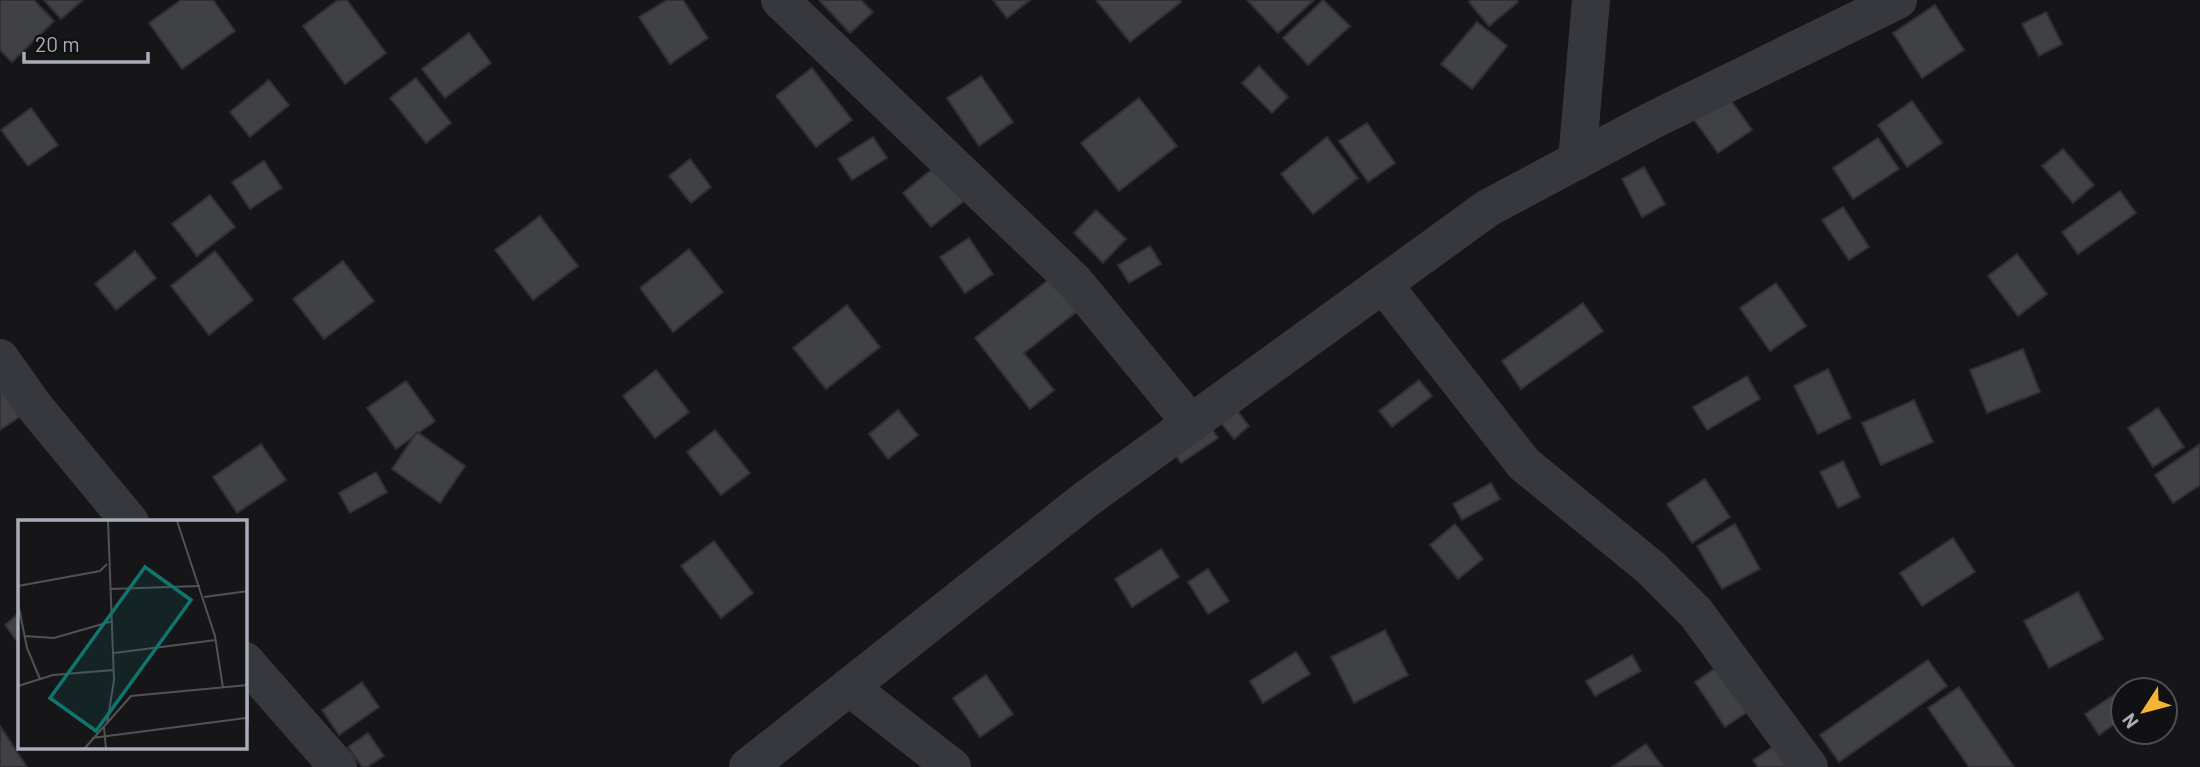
<svg xmlns="http://www.w3.org/2000/svg" width="2200" height="767" viewBox="0 0 2200 767" font-family="Barlow,sans-serif">
<rect width="100%" height="100%" fill="#161618"/>
<g fill="#404145" stroke="#303034" stroke-width="2">
<path d="M 0,0 L 34,0 L 54,21 L 12,62 L 0,50 Z"/>
<path d="M 44,0 L 83,0 L 61,19 Z"/>
<path d="M 181,0 L 213,0 L 235,31 L 182,69 L 149,23 Z"/>
<path d="M 338,0 L 347,0 L 386,53 L 345,84 L 303,26 Z"/>
<path d="M 667,0 L 683,0 L 708,38 L 670,64 L 639,17 Z"/>
<path d="M 819,0 L 861,0 L 873,12 L 850,33 Z"/>
<path d="M 993,0 L 1030,0 L 1007,18 Z"/>
<path d="M 1096,0 L 1180,0 L 1181,2 L 1130,42 Z"/>
<path d="M 1247,0 L 1314,0 L 1278,33 Z"/>
<path d="M 1323,0 L 1350,26 L 1308,65 L 1283,38 Z"/>
<path d="M 1472,0 L 1517,0 L 1518,2 L 1489,26 L 1469,2 Z"/>
<path d="M 1935,5 L 1964,50 L 1922,78 L 1893,33 Z"/>
<path d="M 2046,12 L 2062,44 L 2039,56 L 2022,24 Z"/>
<path d="M 1477,22 L 1507,46 L 1472,89 L 1441,64 Z"/>
<path d="M 469,33 L 491,63 L 445,98 L 422,69 Z"/>
<path d="M 1259,66 L 1288,97 L 1272,113 L 1242,83 Z"/>
<path d="M 812,68 L 852,120 L 816,147 L 776,96 Z"/>
<path d="M 981,76 L 1013,122 L 979,146 L 947,98 Z"/>
<path d="M 416,78 L 451,123 L 426,143 L 390,98 Z"/>
<path d="M 1716,79 L 1752,130 L 1718,153 L 1682,103 Z"/>
<path d="M 269,80 L 289,105 L 250,137 L 230,112 Z"/>
<path d="M 1139,98 L 1177,146 L 1119,191 L 1081,143 Z"/>
<path d="M 1912,101 L 1942,143 L 1907,167 L 1878,125 Z"/>
<path d="M 31,108 L 58,145 L 28,166 L 1,130 Z"/>
<path d="M 1367,123 L 1395,163 L 1368,182 L 1339,141 Z"/>
<path d="M 873,137 L 887,158 L 852,180 L 838,159 Z"/>
<path d="M 1327,137 L 1358,178 L 1313,214 L 1281,174 Z"/>
<path d="M 1878,138 L 1899,169 L 1853,199 L 1833,168 Z"/>
<path d="M 2063,149 L 2094,185 L 2073,203 L 2042,166 Z"/>
<path d="M 946,158 L 974,193 L 931,227 L 903,193 Z"/>
<path d="M 690,159 L 711,187 L 691,203 L 669,176 Z"/>
<path d="M 264,161 L 282,188 L 250,209 L 232,182 Z"/>
<path d="M 1644,167 L 1665,204 L 1642,217 L 1622,179 Z"/>
<path d="M 2120,191 L 2136,213 L 2078,254 L 2062,232 Z"/>
<path d="M 210,195 L 235,227 L 197,256 L 172,224 Z"/>
<path d="M 1843,207 L 1869,247 L 1849,260 L 1822,220 Z"/>
<path d="M 1096,210 L 1126,239 L 1103,263 L 1074,233 Z"/>
<path d="M 540,216 L 578,266 L 533,300 L 495,250 Z"/>
<path d="M 969,238 L 993,274 L 965,293 L 940,257 Z"/>
<path d="M 1150,246 L 1161,264 L 1129,283 L 1118,265 Z"/>
<path d="M 689,249 L 723,292 L 673,332 L 640,288 Z"/>
<path d="M 135,251 L 156,278 L 116,310 L 95,284 Z"/>
<path d="M 215,251 L 253,300 L 209,335 L 171,286 Z"/>
<path d="M 2017,254 L 2047,294 L 2018,316 L 1988,276 Z"/>
<path d="M 343,261 L 374,301 L 324,339 L 293,299 Z"/>
<path d="M 1057,273 L 1084,306 L 1024,353 L 1054,390 L 1030,409 L 975,338 Z"/>
<path d="M 1776,283 L 1806,326 L 1770,351 L 1740,308 Z"/>
<path d="M 1583,303 L 1603,331 L 1521,389 L 1502,361 Z"/>
<path d="M 847,305 L 880,347 L 826,389 L 793,348 Z"/>
<path d="M 2023,349 L 2040,392 L 1987,413 L 1970,370 Z"/>
<path d="M 1828,369 L 1851,418 L 1818,434 L 1794,386 Z"/>
<path d="M 656,370 L 689,412 L 655,438 L 623,396 Z"/>
<path d="M 1747,376 L 1760,399 L 1707,430 L 1693,407 Z"/>
<path d="M 1419,380 L 1432,396 L 1392,427 L 1379,411 Z"/>
<path d="M 406,381 L 435,421 L 396,449 L 367,408 Z"/>
<path d="M 0,385 L 21,416 L 0,430 Z"/>
<path d="M 1226,396 L 1249,426 L 1234,439 L 1210,409 Z"/>
<path d="M 1914,400 L 1933,442 L 1881,465 L 1862,423 Z"/>
<path d="M 2158,408 L 2184,447 L 2153,467 L 2128,428 Z"/>
<path d="M 898,410 L 918,435 L 888,459 L 869,434 Z"/>
<path d="M 1201,412 L 1218,438 L 1181,463 L 1164,437 Z"/>
<path d="M 715,430 L 750,473 L 721,495 L 687,452 Z"/>
<path d="M 417,432 L 465,466 L 440,503 L 392,469 Z"/>
<path d="M 261,444 L 286,480 L 237,513 L 213,477 Z"/>
<path d="M 2200,444 L 2200,485 L 2173,503 L 2155,475 Z"/>
<path d="M 1843,461 L 1860,497 L 1838,508 L 1820,472 Z"/>
<path d="M 376,472 L 387,492 L 350,513 L 339,493 Z"/>
<path d="M 1705,479 L 1730,517 L 1692,543 L 1667,504 Z"/>
<path d="M 1491,483 L 1500,499 L 1462,520 L 1453,504 Z"/>
<path d="M 1455,524 L 1483,559 L 1458,579 L 1430,545 Z"/>
<path d="M 1735,524 L 1760,569 L 1722,589 L 1697,546 Z"/>
<path d="M 1953,538 L 1975,572 L 1922,606 L 1900,573 Z"/>
<path d="M 714,541 L 753,593 L 721,618 L 681,566 Z"/>
<path d="M 1161,549 L 1179,577 L 1132,607 L 1115,579 Z"/>
<path d="M 1208,569 L 1229,601 L 1208,614 L 1188,582 Z"/>
<path d="M 2078,592 L 2103,639 L 2049,668 L 2024,621 Z"/>
<path d="M 19,613 L 19,644 L 5,625 Z"/>
<path d="M 1385,630 L 1408,675 L 1354,703 L 1331,657 Z"/>
<path d="M 1296,652 L 1310,674 L 1263,703 L 1250,681 Z"/>
<path d="M 1632,655 L 1641,671 L 1595,696 L 1586,681 Z"/>
<path d="M 1729,659 L 1759,704 L 1725,727 L 1695,682 Z"/>
<path d="M 1928,660 L 1947,686 L 1839,762 L 1820,735 Z"/>
<path d="M 986,675 L 1013,714 L 980,737 L 953,698 Z"/>
<path d="M 362,682 L 379,707 L 339,735 L 322,710 Z"/>
<path d="M 1959,687 L 2014,767 L 1969,767 L 1928,708 Z"/>
<path d="M 2121,690 L 2123,718 L 2099,735 L 2085,714 Z"/>
<path d="M 0,726 L 27,767 L 0,767 Z"/>
<path d="M 368,733 L 384,756 L 367,767 L 362,767 L 348,747 Z"/>
<path d="M 1779,743 L 1794,767 L 1758,767 L 1753,760 Z"/>
<path d="M 1646,744 L 1662,766 L 1612,767 Z"/>
</g>
<g fill="none" stroke-linecap="round" stroke-linejoin="round">
<g stroke="#37383d" stroke-width="38">
<path d="M 780,0 L 1075,282 L 1191,423"/>
<path d="M 1577,161 L 1591,0"/>
<path d="M 1383,284 L 1524,464 L 1651,568 L 1696,613 L 1809,767"/>
<path d="M 0,358 L 34,406 L 130,522"/>
<path d="M 245,661 L 338,767"/>
<path d="M 849,687 L 952,767"/>
<path d="M 748,767 L 1085,500 L 1488,208 L 1653,120 L 1898,0"/>
</g>
</g>
<g transform="translate(18 520)">
<rect width="229" height="229" fill="#161618"/>
<path fill="none" stroke="#505258" stroke-width="2" d="M 159,1 L 197,116 L 205,168M 0,66 L 82,51 L 89,44M 92,69 L 182,66M 186,77 L 230,71M 0,83 L 9,128 L 22,159M 6,116 L 36,118 L 95,101M 96,133 L 198,120M 0,166 L 35,155 L 96,150M 230,167 L 230,206M 89,204 L 96,160 L 90,1M 86,207 L 88,229M 74,218 L 228,198M 66,229 L 113,176 L 230,165"/>
<path fill="#0f766e" fill-opacity="0.15" stroke="#0f766e" stroke-width="3.5" d="M 127,47 L 173,80 L 78,211 L 32,178 Z"/>
<rect width="229" height="229" fill="none" stroke="#a8adb8" stroke-width="3.5"/>
</g>
<g transform="translate(2144 711) rotate(234)"><circle r="33" fill="#111113" stroke="#4d4f55" stroke-width="2"/>
<path d="M0-5L12 26L0 18L-12 26Z" fill="#f3b533"/>
<text y="-10" font-size="19" font-weight="bold" text-anchor="middle" fill="#a8adb8">N</text>
</g>
<path d="M24 52v10h124v-10" fill="none" stroke="#a8adb8" stroke-width="3.5"/>
<text x="35" y="52" font-size="21" fill="#a8adb8" stroke="#111113" stroke-width="5" paint-order="stroke">20 m</text>
</svg>
